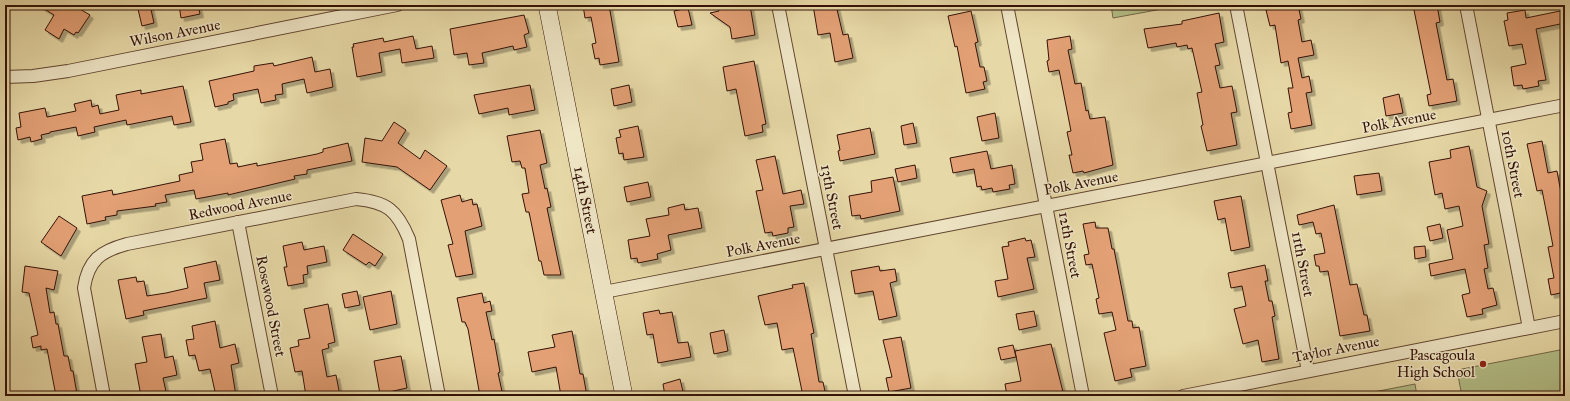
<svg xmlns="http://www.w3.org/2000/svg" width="1570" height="401" viewBox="0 0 1570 401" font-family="'IM FELL Great Primer',serif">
<defs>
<filter id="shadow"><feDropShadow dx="3.5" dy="3.5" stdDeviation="0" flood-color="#0004"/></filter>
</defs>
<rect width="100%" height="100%" fill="#e7d9a7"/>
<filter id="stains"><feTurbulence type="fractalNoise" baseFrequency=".005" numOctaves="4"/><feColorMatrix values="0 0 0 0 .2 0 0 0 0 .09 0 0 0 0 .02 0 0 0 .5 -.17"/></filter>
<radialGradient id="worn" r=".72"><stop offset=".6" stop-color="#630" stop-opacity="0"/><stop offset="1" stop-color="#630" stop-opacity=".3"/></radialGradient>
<g fill="#b4bf88" stroke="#746847">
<path d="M 1111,5 L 1184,5 L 1113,18 Z"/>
<path d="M 1565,349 L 1565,396 L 1462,396 L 1457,370 Z"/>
<path d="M 1415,384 L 1417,396 L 1353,396 Z"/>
</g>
<g fill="#e3a075" stroke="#331206" filter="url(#shadow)">
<path d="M 38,5 L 73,5 L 90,15 L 78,33 L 76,32 L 74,35 L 64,29 L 59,39 L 45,30 L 54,15 Z"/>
<path d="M 137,5 L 150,5 L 154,23 L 142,26 Z"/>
<path d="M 179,5 L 198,5 L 200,14 L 181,18 Z"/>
<path d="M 583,5 L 609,5 L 619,62 L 600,65 L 599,58 L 595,59 L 592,44 L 596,43 L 591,17 L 585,18 Z"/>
<path d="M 718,5 L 750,5 L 755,35 L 732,39 L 730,27 L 710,13 L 719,11 Z"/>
<path d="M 813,5 L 836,5 L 843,35 L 848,34 L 853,58 L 835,62 L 830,33 L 818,35 Z"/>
<path d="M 1290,5 L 1298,5 L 1301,19 L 1298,20 L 1302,42 L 1311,40 L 1314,55 L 1298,58 L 1302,78 L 1309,76 L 1312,92 L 1306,93 L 1312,125 L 1291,129 L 1288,113 L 1292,112 L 1288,88 L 1293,88 L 1288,61 L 1281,63 L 1275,25 L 1270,26 L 1266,10 Z"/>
<path d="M 1413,5 L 1437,5 L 1440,22 L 1436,23 L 1447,80 L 1453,79 L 1457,101 L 1429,106 L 1427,95 L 1431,94 Z"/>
<path d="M 688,8 L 692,25 L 678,27 L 674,11 Z"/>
<path d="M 1525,10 L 1526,18 L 1565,10 L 1565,23 L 1536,29 L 1546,80 L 1538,81 L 1539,86 L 1523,89 L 1522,85 L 1514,86 L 1511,67 L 1526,64 L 1522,44 L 1509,46 L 1504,21 L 1508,20 L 1507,13 Z"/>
<path d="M 971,11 L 978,42 L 975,43 L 980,67 L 984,67 L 987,81 L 983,82 L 985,89 L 966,93 L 957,46 L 955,47 L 948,16 Z"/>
<path d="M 1219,13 L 1224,42 L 1215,44 L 1220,65 L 1215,66 L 1220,88 L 1232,86 L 1237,112 L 1231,113 L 1237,145 L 1207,151 L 1201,126 L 1203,125 L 1197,93 L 1202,92 L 1192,48 L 1188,49 L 1187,45 L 1177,47 L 1176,43 L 1148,48 L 1144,29 L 1182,24 L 1182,21 Z"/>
<path d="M 524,15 L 529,33 L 524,35 L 527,47 L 514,50 L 513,46 L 482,53 L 484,63 L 469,65 L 467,53 L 454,55 L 450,29 Z"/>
<path d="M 413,36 L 416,49 L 432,46 L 434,58 L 402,63 L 400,49 L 379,53 L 382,72 L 357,77 L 352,47 L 354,47 L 353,44 L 383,38 L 384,42 Z"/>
<path d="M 1070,36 L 1072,49 L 1068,50 L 1075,84 L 1081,83 L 1086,111 L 1088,110 L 1090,119 L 1105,117 L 1113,165 L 1084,173 L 1083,171 L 1073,173 L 1069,155 L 1072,155 L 1067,132 L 1071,131 L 1059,70 L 1049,72 L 1047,61 L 1049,60 L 1047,40 Z"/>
<path d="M 312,57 L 315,72 L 330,69 L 333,87 L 307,93 L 304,79 L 282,84 L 283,94 L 275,95 L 276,100 L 261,103 L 258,89 L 233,94 L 234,100 L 228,102 L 228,104 L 215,107 L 209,81 L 254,71 L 254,66 L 273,63 L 274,66 Z"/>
<path d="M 754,61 L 766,124 L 762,125 L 763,132 L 745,136 L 736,89 L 727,91 L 723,67 Z"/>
<path d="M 530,85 L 535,110 L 509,115 L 508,108 L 479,114 L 474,95 Z"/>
<path d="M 629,85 L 632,102 L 614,106 L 611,89 Z"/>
<path d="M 183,86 L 191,122 L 174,125 L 172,116 L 127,125 L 126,120 L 94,127 L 95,132 L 78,136 L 76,127 L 50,132 L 50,133 L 41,135 L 42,139 L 31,142 L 30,137 L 18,140 L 16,128 L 21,127 L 19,113 L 45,108 L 47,117 L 76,111 L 74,104 L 91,100 L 92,107 L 98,105 L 100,114 L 119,110 L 116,95 L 141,90 L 141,94 Z"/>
<path d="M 1399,94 L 1403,113 L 1386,116 L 1383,98 Z"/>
<path d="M 995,113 L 999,138 L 982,141 L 977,117 Z"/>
<path d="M 394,122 L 406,130 L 398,143 L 420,159 L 425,150 L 447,166 L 430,190 L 397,167 L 362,162 L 365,138 L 382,141 Z"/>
<path d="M 913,123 L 917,143 L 904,145 L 901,126 Z"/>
<path d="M 638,126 L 644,157 L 624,160 L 623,153 L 619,154 L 616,138 L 621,137 L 619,130 Z"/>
<path d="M 870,128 L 875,154 L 840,161 L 838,151 L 840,150 L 837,135 Z"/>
<path d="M 540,130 L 547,163 L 540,165 L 545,189 L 547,188 L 551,207 L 547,208 L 561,275 L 544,275 L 541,261 L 539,261 L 529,212 L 526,212 L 522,194 L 529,193 L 525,168 L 522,168 L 520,161 L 512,162 L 507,136 Z"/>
<path d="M 225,139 L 230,164 L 237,163 L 238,167 L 257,163 L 257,166 L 317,154 L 323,152 L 323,149 L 348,143 L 352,161 L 307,170 L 307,174 L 294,176 L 295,179 L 228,195 L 228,193 L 196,199 L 194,190 L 165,195 L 167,202 L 155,204 L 156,206 L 117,211 L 117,215 L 105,217 L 106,220 L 87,224 L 82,196 L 112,190 L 113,195 L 180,181 L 179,175 L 193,172 L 191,162 L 203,160 L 200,144 Z"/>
<path d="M 1542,141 L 1548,173 L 1557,171 L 1565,214 L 1565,292 L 1551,295 L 1548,279 L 1554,278 L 1548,247 L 1553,246 L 1542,190 L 1537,191 L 1527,144 Z"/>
<path d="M 1469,146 L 1477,187 L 1487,191 L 1482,206 L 1489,244 L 1484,245 L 1488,268 L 1484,269 L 1488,289 L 1493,288 L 1497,305 L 1482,309 L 1483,314 L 1467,317 L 1462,295 L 1470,293 L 1465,269 L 1431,276 L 1429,264 L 1453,259 L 1447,230 L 1463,226 L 1459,206 L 1445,209 L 1442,193 L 1435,195 L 1429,162 L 1451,158 L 1450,150 Z"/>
<path d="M 987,151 L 991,169 L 1012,165 L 1015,184 L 1009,185 L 1010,189 L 993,192 L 992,188 L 982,190 L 981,186 L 977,187 L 974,169 L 953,173 L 950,158 Z"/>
<path d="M 775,156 L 783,194 L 801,190 L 804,204 L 790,206 L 794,227 L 788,228 L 788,233 L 773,236 L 772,232 L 765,233 L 756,191 L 763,190 L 756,160 Z"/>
<path d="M 915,165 L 917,178 L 898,182 L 895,169 Z"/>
<path d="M 1379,173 L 1382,191 L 1357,195 L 1354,176 Z"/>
<path d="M 893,177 L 900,211 L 861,219 L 860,215 L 852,216 L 849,196 L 872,192 L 871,181 Z"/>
<path d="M 648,182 L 651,197 L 627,202 L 624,187 Z"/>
<path d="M 460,195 L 462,202 L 472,199 L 473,205 L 477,204 L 482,226 L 465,231 L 473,274 L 456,277 L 448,245 L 453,244 L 441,200 Z"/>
<path d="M 1241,196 L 1250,247 L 1231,251 L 1225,218 L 1218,220 L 1214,201 Z"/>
<path d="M 684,204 L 685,210 L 698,208 L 702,228 L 668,235 L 671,250 L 657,254 L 658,259 L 638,263 L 637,258 L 631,259 L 628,240 L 650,236 L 646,219 L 669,215 L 668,208 Z"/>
<path d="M 1334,205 L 1350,285 L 1357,284 L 1364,315 L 1367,315 L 1370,331 L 1340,336 L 1328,271 L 1320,272 L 1319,266 L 1316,266 L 1314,255 L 1325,253 L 1321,233 L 1316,234 L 1313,222 L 1299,225 L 1297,215 Z"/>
<path d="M 59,216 L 77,228 L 61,256 L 41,242 Z"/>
<path d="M 1095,222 L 1096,228 L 1108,228 L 1112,249 L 1114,249 L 1128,321 L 1132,321 L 1133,328 L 1139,327 L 1146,366 L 1130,369 L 1132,377 L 1115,381 L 1104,333 L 1116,330 L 1112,312 L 1099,314 L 1096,299 L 1099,298 L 1092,264 L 1086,265 L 1084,255 L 1089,254 L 1083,224 Z"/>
<path d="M 1440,224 L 1443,238 L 1430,241 L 1427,227 Z"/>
<path d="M 353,234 L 383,254 L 375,266 L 369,262 L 366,265 L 343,250 Z"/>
<path d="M 1025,238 L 1026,241 L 1031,240 L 1035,257 L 1027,258 L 1034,289 L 998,297 L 995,281 L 1008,279 L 1002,247 L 1009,246 L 1008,242 Z"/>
<path d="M 302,242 L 304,250 L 324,246 L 327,262 L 307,266 L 308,274 L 303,275 L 304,283 L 288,286 L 284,267 L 287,267 L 283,246 Z"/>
<path d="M 1425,246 L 1426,257 L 1415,259 L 1414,247 Z"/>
<path d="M 216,261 L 220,280 L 204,283 L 207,298 L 143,311 L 144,315 L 126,319 L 118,280 L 136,277 L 137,282 L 144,281 L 147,296 L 166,293 L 188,288 L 184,268 Z"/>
<path d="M 1265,265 L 1268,281 L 1265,281 L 1269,301 L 1272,301 L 1275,316 L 1272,317 L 1279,359 L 1262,362 L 1258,340 L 1243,344 L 1234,309 L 1246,306 L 1242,286 L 1231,288 L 1228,273 Z"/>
<path d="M 25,266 L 58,271 L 54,290 L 46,288 L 50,313 L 54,312 L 56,324 L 58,324 L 64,356 L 68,356 L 71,371 L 73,371 L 77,394 L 56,396 L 47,349 L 41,350 L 41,346 L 33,348 L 31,337 L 38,335 L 29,293 L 22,292 Z"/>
<path d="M 879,266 L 880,271 L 895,269 L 897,281 L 890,283 L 897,316 L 879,320 L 873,291 L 855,294 L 851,271 Z"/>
<path d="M 804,283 L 814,333 L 811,334 L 819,382 L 823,382 L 826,396 L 803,396 L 793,348 L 782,350 L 777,323 L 765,325 L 758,296 L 793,288 L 792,285 Z"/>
<path d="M 357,291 L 360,305 L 345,308 L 342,294 Z"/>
<path d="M 391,291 L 397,324 L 370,330 L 363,297 Z"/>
<path d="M 482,293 L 484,303 L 490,301 L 492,311 L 486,312 L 492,340 L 494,339 L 500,372 L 498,373 L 503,396 L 480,396 L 468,329 L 465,322 L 462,322 L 457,298 Z"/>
<path d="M 328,304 L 335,342 L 328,344 L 329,348 L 322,350 L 327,377 L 336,375 L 340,396 L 306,396 L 302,371 L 295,372 L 290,348 L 299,346 L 298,340 L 310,338 L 304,309 Z"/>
<path d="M 659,310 L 660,314 L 672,312 L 678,343 L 688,342 L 691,357 L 658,363 L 653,334 L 647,335 L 643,313 Z"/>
<path d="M 1034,311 L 1037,326 L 1019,330 L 1016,314 Z"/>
<path d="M 215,321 L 220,348 L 235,344 L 239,363 L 231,365 L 236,396 L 216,396 L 210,369 L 199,371 L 195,355 L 189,356 L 186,340 L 194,339 L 192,326 Z"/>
<path d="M 724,330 L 728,351 L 714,354 L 710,333 Z"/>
<path d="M 572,331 L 580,374 L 583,374 L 587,396 L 561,396 L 556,367 L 532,372 L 528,352 L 555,347 L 552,335 Z"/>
<path d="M 161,334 L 165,358 L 173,356 L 177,375 L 163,378 L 167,396 L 141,396 L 135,364 L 147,362 L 142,337 Z"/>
<path d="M 901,337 L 911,388 L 889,392 L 886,378 L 892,377 L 883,340 Z"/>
<path d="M 1051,344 L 1063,392 L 1056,393 L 1056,396 L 1031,396 L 1030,393 L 1007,396 L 1005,384 L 1021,381 L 1015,351 Z"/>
<path d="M 1013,345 L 1016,357 L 1001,360 L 998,348 Z"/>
<path d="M 401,356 L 407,388 L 380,394 L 374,361 Z"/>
<path d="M 680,379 L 684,396 L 665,396 L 663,384 Z"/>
</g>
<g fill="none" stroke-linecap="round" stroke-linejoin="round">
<g stroke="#60442e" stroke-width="14">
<g id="street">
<path d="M 778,5 L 855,396"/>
<path d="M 1007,5 L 1083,396"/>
<path d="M 1236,5 L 1308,371"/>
<path d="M 1466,5 L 1529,328"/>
<path d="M 5,77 L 33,76 L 68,71 L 397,5"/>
<path d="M 238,222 L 272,396"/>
<path d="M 604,292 L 1565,105"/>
<path d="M 104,396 L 84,288 C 88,260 101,251 127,244 L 356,199 C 387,202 397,210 409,239 L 439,396"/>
<path d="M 1183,396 L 1565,321"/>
</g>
</g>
<g stroke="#331206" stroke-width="18">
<g id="secondary">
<path id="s1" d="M 547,5 L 624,396"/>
</g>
</g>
<use href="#street" stroke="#efe6c6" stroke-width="12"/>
<use href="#secondary" stroke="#efe6c6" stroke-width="17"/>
</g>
<circle fill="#8f2418" stroke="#efe6c6" stroke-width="1.5" cx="1483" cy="364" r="4"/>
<g text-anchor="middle" stroke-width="3" stroke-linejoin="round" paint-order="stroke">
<g font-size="15" fill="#331206" stroke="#efe6c6">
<text transform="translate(175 33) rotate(-11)" y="5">Wilson Avenue</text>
<text transform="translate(1399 121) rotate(-11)" y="5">Polk Avenue</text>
<text transform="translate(1513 164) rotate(79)" y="5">10th Street</text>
<text transform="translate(1081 183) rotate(-11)" y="5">Polk Avenue</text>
<text transform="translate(832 197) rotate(79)" y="5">13th Street</text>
<text dy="5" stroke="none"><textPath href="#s1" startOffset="199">14th Street</textPath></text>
<text transform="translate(240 205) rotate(-11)" y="5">Redwood Avenue</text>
<text transform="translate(763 245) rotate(-11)" y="5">Polk Avenue</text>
<text transform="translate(1070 245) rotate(79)" y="5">12th Street</text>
<text transform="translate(1303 264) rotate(79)" y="5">11th Street</text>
<text transform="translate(271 306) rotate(79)" y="5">Rosewood Street</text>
<text transform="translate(1336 349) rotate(-11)" y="5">Taylor Avenue</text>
</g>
<g font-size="15" fill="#331206" stroke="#efe6c6" text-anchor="end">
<text x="1475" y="360">Pascagoula<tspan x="1475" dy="17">High School</tspan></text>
</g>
</g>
<rect width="1570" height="401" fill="none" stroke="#e7d9a7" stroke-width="20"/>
<rect x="6" y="6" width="1558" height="389" fill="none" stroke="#331206" stroke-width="2"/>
<rect x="10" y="10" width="1550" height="381" fill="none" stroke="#331206"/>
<rect width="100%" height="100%" filter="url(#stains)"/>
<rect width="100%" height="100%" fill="url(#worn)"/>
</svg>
